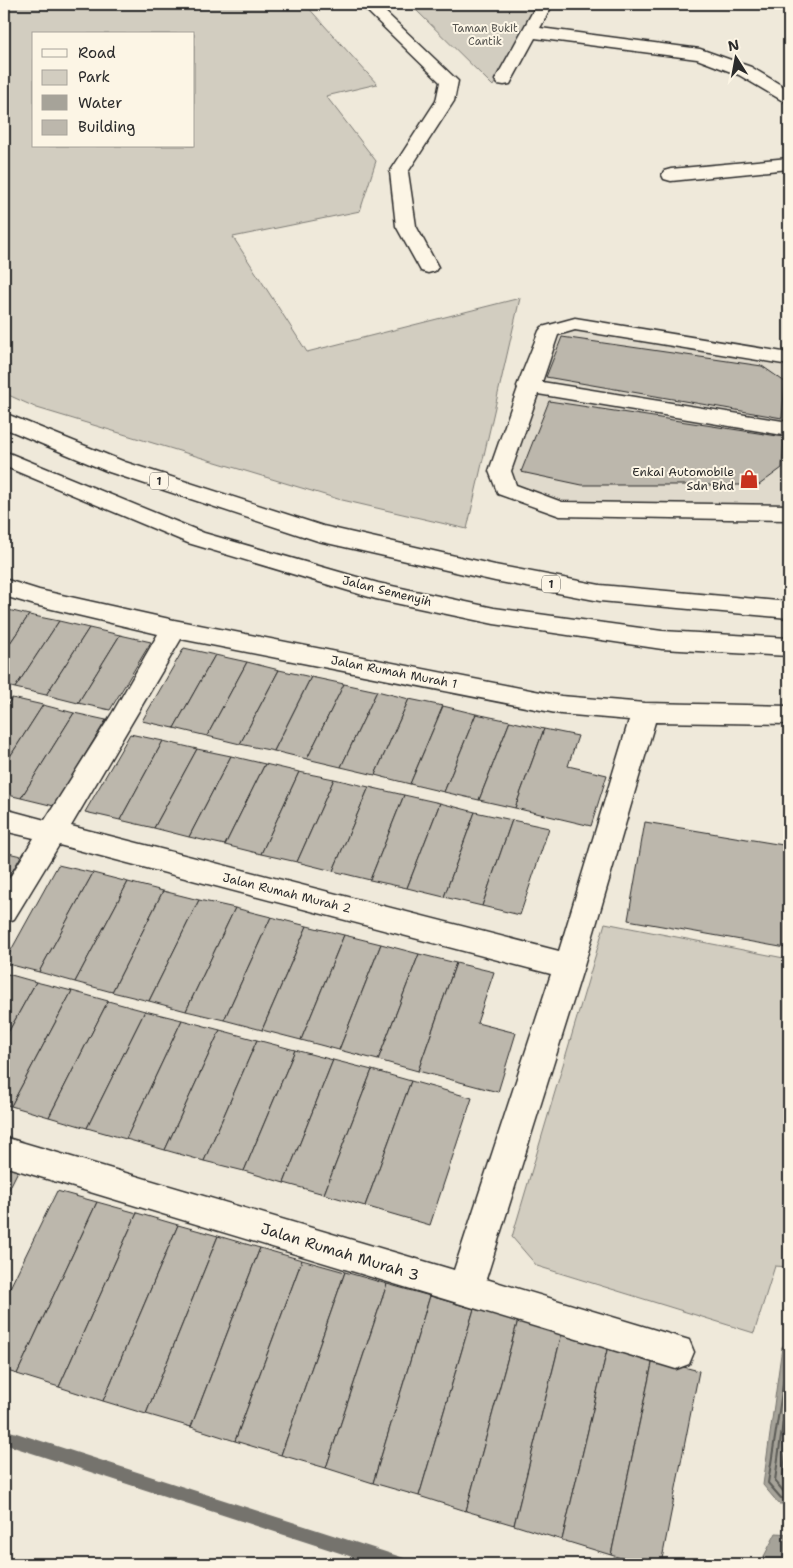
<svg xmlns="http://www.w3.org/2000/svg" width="793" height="1568" viewBox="0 0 793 1568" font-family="'Shantell Sans',sans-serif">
<rect width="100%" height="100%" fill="#efe9da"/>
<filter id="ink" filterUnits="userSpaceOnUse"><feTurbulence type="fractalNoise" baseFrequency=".02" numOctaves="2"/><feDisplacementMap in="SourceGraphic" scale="10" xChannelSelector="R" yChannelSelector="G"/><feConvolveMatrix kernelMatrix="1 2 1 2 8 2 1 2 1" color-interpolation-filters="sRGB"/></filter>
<g filter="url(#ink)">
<path fill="#e0dacc" d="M 577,330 L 785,364 L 789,367 L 789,506 L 566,503 L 515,484 L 510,473 L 555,335 Z"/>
<g fill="#d2cdc0" stroke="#7e7c76" fill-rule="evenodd">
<path d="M 4,4 L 305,4 L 377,84 L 326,96 L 376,161 L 360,211 L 233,237 L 307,352 L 520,298 L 467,529 L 338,499 L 37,408 L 4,393 ZM 34,34 L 194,34 L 194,146 L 34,146 Z"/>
<path d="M 410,4 L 537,4 L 493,86 Z"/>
<path d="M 605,923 L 789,959 L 789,1267 L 775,1266 L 754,1333 L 537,1266 L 512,1237 Z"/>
</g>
<g fill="#a6a399" stroke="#75736d">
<path d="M 789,1338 L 789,1504 L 779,1504 L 763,1485 L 782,1347 Z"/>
<path d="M 776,1533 L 789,1534 L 789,1564 L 760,1564 Z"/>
</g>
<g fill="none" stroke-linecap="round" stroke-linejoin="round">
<g stroke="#5c5b57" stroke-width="2">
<path d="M 789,1346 L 768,1483 L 781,1498 L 789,1499"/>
<path d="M 789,1377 L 775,1481 L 784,1492 L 789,1493"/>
<path d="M 789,1431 L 783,1478 L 789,1485"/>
</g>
<path fill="#75736d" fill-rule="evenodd" d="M 4,1429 L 398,1556 L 404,1558 L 406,1564 L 374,1564 L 4,1444 Z"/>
</g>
<g fill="#bcb7ac" stroke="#2b2b2b">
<path d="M 562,337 L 762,366 L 785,382 L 782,418 L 546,377 Z"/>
<path d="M 549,401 L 784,437 L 782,468 L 759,485 L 582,485 L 521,472 Z"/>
<path d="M 4,609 L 29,615 L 4,652 Z"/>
<path d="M 29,615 L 59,621 L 15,688 L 4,685 L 4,652 Z"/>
<path d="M 59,621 L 89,628 L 46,695 L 15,688 Z"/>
<path d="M 89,628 L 120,635 L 78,703 L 46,695 Z"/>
<path d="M 120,635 L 151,642 L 110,710 L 78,703 Z"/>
<path d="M 184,648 L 215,655 L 174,728 L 142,721 Z"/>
<path d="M 215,655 L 247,662 L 207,736 L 174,728 Z"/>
<path d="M 247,662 L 279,670 L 240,744 L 207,736 Z"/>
<path d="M 279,670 L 311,677 L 274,751 L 240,744 Z"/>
<path d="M 311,677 L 344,684 L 307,759 L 274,751 Z"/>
<path d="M 344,684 L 377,691 L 341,767 L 307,759 Z"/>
<path d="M 377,691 L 409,699 L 375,775 L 341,767 Z"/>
<path d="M 12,698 L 43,705 L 4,766 L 4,710 Z"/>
<path d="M 409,699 L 443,706 L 410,784 L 375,775 Z"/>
<path d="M 43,705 L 74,713 L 21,798 L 4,794 L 4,766 Z"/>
<path d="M 443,706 L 476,714 L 444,792 L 410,784 Z"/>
<path d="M 74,713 L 106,720 L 54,806 L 21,798 Z"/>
<path d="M 476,714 L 510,721 L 479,800 L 444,792 Z"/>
<path d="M 510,721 L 544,729 L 515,808 L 479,800 Z"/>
<path d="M 544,729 L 578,736 L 568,766 L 607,775 L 591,826 L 515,808 Z"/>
<path d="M 130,734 L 163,741 L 120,820 L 85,812 Z"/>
<path d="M 163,741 L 197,749 L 154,828 L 120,820 Z"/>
<path d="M 197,749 L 231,756 L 189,837 L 154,828 Z"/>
<path d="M 231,756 L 265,764 L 225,845 L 189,837 Z"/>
<path d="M 265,764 L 299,772 L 261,854 L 225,845 Z"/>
<path d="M 299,772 L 334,779 L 297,862 L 261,854 Z"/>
<path d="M 334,779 L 369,787 L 333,871 L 297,862 Z"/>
<path d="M 369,787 L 404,795 L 370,880 L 333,871 Z"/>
<path d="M 404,795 L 440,803 L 407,888 L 370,880 Z"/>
<path d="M 440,803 L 475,812 L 444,897 L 407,888 Z"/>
<path d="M 475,812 L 512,820 L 482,906 L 444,897 Z"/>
<path d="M 512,820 L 549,828 L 520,915 L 482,906 Z"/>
<path d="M 645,822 L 789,846 L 789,913 L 786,948 L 628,920 Z"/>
<path d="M 4,852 L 21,856 L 4,886 Z"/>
<path d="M 58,865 L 93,873 L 39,972 L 4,963 Z"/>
<path d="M 93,873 L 128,882 L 75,982 L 39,972 Z"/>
<path d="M 128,882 L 163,891 L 112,992 L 75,982 Z"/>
<path d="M 163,891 L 199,900 L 149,1001 L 112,992 Z"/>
<path d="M 199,900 L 235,908 L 186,1011 L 149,1001 Z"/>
<path d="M 235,908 L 271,917 L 224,1020 L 186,1011 Z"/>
<path d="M 271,917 L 307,926 L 262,1030 L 224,1020 Z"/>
<path d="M 307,926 L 344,935 L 301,1040 L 262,1030 Z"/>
<path d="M 344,935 L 381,944 L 339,1050 L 301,1040 Z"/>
<path d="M 381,944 L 419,954 L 378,1060 L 339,1050 Z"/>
<path d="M 419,954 L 456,963 L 418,1071 L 378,1060 Z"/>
<path d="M 456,963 L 494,972 L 477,1023 L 516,1033 L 498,1092 L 418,1071 Z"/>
<path d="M 4,973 L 36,982 L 4,1040 Z"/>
<path d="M 36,982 L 72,991 L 11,1106 L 4,1104 L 4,1040 Z"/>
<path d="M 72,991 L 108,1001 L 49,1117 L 11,1106 Z"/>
<path d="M 108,1001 L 145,1011 L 87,1128 L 49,1117 Z"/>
<path d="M 145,1011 L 182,1020 L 126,1139 L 87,1128 Z"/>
<path d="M 182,1020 L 220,1030 L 165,1150 L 126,1139 Z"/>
<path d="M 220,1030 L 257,1040 L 204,1161 L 165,1150 Z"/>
<path d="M 257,1040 L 295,1050 L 244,1171 L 204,1161 Z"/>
<path d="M 295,1050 L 333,1060 L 284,1183 L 244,1171 Z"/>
<path d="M 333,1060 L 372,1070 L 324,1194 L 284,1183 Z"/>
<path d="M 372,1070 L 411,1081 L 365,1206 L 324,1194 Z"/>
<path d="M 411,1081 L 472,1098 L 430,1225 L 365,1206 Z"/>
<path d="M 4,1165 L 19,1169 L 4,1199 Z"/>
<path d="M 57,1191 L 97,1202 L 17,1374 L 4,1370 L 4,1300 Z"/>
<path d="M 97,1202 L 137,1213 L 59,1387 L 17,1374 Z"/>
<path d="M 137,1213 L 178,1225 L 103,1401 L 59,1387 Z"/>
<path d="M 178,1225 L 218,1236 L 146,1414 L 103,1401 Z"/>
<path d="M 218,1236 L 260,1248 L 191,1427 L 146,1414 Z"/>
<path d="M 260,1248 L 302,1260 L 235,1441 L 191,1427 Z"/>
<path d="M 302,1260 L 345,1272 L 281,1455 L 235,1441 Z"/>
<path d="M 345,1272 L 387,1284 L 326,1468 L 281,1455 Z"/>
<path d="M 387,1284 L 430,1296 L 373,1483 L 326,1468 Z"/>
<path d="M 430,1296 L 474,1309 L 419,1496 L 373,1483 Z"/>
<path d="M 474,1309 L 518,1320 L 466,1511 L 419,1496 Z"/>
<path d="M 518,1320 L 562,1333 L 514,1525 L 466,1511 Z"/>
<path d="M 562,1333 L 608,1346 L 562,1540 L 514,1525 Z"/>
<path d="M 608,1346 L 653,1359 L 611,1555 L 562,1540 Z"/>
<path d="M 653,1359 L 699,1371 L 661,1564 L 641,1564 L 611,1555 Z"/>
</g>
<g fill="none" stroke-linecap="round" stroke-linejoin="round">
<g stroke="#2b2b2b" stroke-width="3">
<g id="minor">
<path d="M 360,4 L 377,4 L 458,81 L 454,101 L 408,172 L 416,226 L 438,267 L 435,271 L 428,273 L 421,271 L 396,226 L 390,172 L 436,101 L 440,82 Z"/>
<path d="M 537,4 L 553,4 L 540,28 L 700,49 L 751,67 L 789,90 L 789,102 L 783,101 L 739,75 L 697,59 L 535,38 L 510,84 L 504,85 L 498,84 L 495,80 Z"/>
<path d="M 789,158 L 789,169 L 671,181 L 664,179 L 662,175 L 664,171 L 671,169 Z"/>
<path d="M 575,318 L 789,353 L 789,365 L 575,330 L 558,335 L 542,382 L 789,422 L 789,436 L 538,394 L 511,471 L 516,485 L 562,502 L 789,505 L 789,520 L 560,516 L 498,494 L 489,471 L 518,388 L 517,386 L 539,331 L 542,327 Z"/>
<path d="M 4,579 L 39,590 L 174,620 L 561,696 L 645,703 L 789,706 L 789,724 L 655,722 L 584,966 L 486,1279 L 689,1340 L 694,1352 L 689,1364 L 676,1369 L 4,1166 L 4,1137 L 454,1270 L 551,974 L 59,845 L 14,919 L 4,923 L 4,887 L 34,838 L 4,831 L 4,809 L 45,820 L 113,712 L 158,634 L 35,605 L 4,596 ZM 181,639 L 561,714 L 629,720 L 559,951 L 71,826 Z"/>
</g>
</g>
<g stroke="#2b2b2b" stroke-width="3">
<g id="major">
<path d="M 4,413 L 125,462 L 323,526 L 495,565 L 600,585 L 789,602 L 789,618 L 600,601 L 495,581 L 318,541 L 109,472 L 4,428 Z"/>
<path d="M 4,451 L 204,533 L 378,583 L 494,608 L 662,631 L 789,638 L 789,656 L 662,649 L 494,624 L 376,599 L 188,543 L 4,466 Z"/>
</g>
</g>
<use href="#minor" fill="#fcf5e5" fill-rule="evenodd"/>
<use href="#major" fill="#fcf5e5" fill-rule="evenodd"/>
</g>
</g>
<defs>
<g id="shop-bare" transform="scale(1.5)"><path d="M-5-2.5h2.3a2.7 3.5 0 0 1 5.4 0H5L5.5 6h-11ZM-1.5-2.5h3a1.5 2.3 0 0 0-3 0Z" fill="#c8321e" stroke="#fcf5e5" stroke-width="2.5" paint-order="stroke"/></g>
</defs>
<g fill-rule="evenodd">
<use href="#shop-bare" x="749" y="479"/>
</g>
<g text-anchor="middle" stroke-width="4" stroke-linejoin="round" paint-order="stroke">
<g font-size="11" fill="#555450" stroke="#fcf5e5">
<text x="485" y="32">Taman Bukit<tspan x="485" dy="13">Cantik</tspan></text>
</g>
<g fill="#fcf5e5" stroke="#6a6863" stroke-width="1">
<rect x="150" y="472.5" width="18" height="17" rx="4"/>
<rect x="542" y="575.5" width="18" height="17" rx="4"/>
</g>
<g font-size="11" font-weight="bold" fill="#2b2b2b">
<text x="159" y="485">1</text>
<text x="551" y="588">1</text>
</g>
<g font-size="12" fill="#2b2b2b" stroke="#fcf5e5" text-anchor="end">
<text x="734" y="476">Enkai Automobile<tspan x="734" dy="14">Sdn Bhd</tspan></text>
</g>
<g font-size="12" fill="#2b2b2b" stroke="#fcf5e5">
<text transform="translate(387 591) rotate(14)" y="4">Jalan Semenyih</text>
<text transform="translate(394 672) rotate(11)" y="4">Jalan Rumah Murah 1</text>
<text transform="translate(287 893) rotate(14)" y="4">Jalan Rumah Murah 2</text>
</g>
<g font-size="15" fill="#2b2b2b" stroke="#fcf5e5">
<text transform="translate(340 1252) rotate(17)" y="5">Jalan Rumah Murah 3</text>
</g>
</g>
<rect width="793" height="1568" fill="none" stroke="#fcf5e5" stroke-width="20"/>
<rect x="10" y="10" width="773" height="1548" fill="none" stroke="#2b2b2b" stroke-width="2" filter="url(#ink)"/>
<rect x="32" y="32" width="162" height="115" fill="#fcf5e5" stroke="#a8a49b"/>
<rect x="42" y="49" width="25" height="8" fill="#fcf5e5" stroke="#a8a49b"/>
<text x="78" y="58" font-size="15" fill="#2b2b2b">Road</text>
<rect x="42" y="70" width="25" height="15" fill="#d2cdc0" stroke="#a8a49b"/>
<text x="78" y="82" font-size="15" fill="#2b2b2b">Park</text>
<rect x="42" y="95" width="25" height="15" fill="#a6a399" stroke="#a8a49b"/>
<text x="78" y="108" font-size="15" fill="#2b2b2b">Water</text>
<rect x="42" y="120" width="25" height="15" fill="#bcb7ac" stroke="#a8a49b"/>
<text x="78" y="132" font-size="15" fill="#2b2b2b">Building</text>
<g transform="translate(736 58) rotate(349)" stroke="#fcf5e5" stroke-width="4" paint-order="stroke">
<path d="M0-4L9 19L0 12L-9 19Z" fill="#2b2b2b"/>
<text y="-8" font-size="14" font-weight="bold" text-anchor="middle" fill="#2b2b2b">N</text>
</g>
</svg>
